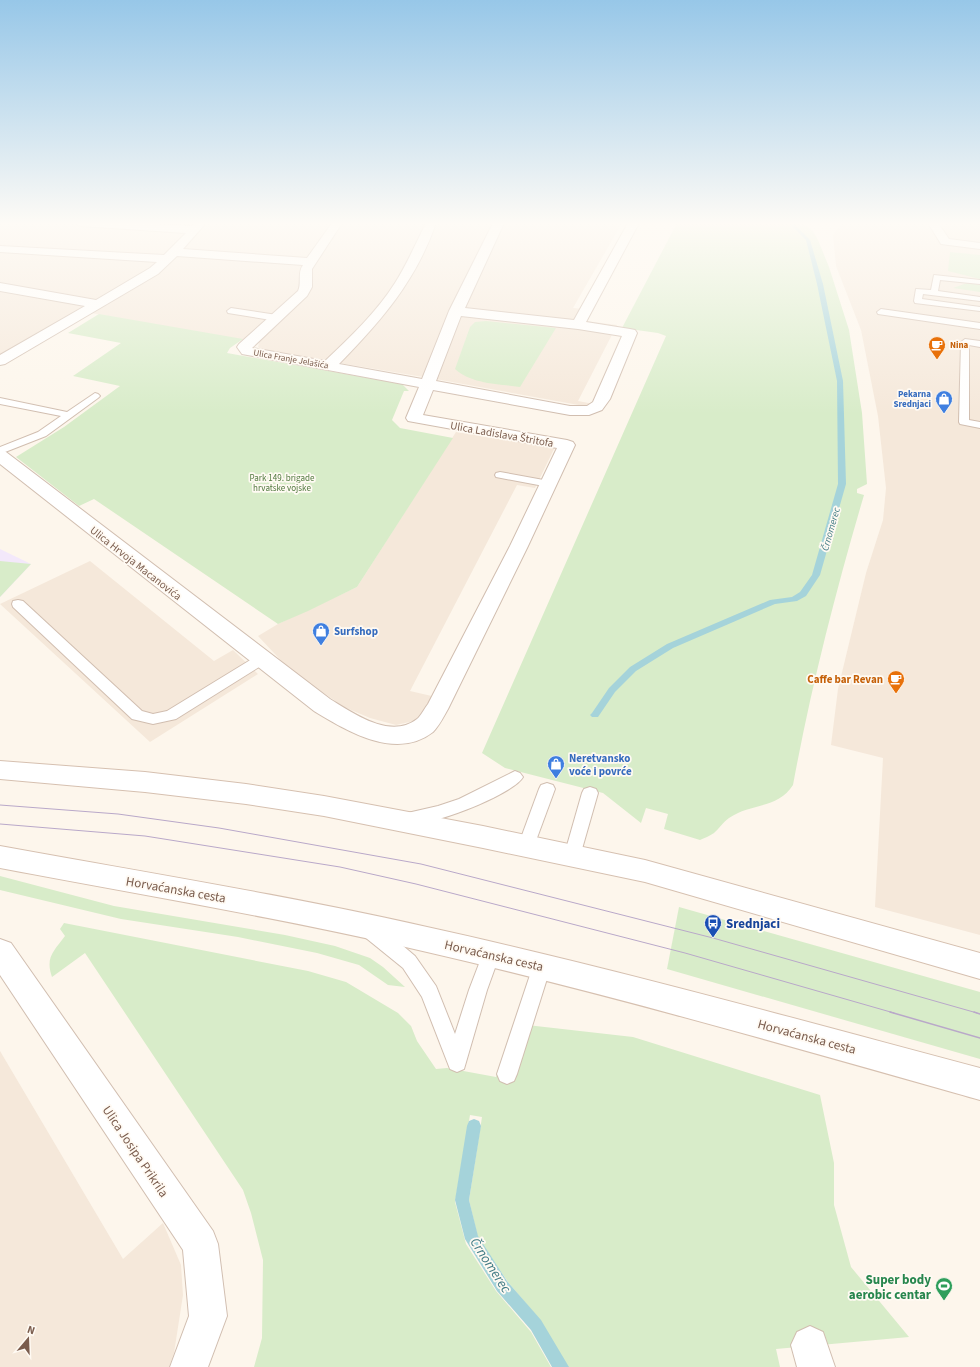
<svg xmlns="http://www.w3.org/2000/svg" width="980" height="1367" viewBox="0 0 980 1367" font-family="'Source Sans 3',sans-serif">
<rect width="100%" height="100%" fill="#fdf6ec"/>
<g fill="#f5e8da">
<path d="M 0,223 L 622,223 L 573,308 L 585,309 L 578,320 L 617,325 L 578,401 L 594,404 L 590,406 L 584,406 L 441,380 L 262,350 L 258,347 L 259,343 L 80,311 L 0,356 Z"/>
<path d="M 841,223 L 980,223 L 980,935 L 875,907 L 883,758 L 831,745 L 838,689 L 866,573 L 883,520 L 886,488 L 878,416 L 861,330 L 836,266 L 833,235 Z"/>
<path d="M 456,432 L 555,447 L 535,488 L 517,485 L 410,691 L 436,697 L 418,720 L 396,725 L 370,718 L 344,707 L 289,669 L 258,636 L 278,624 L 357,587 Z"/>
<path d="M 90,561 L 214,661 L 233,650 L 258,674 L 150,742 L 0,604 Z"/>
<path d="M 0,1051 L 123,1259 L 163,1223 L 181,1265 L 183,1295 L 174,1353 L 169,1367 L 0,1367 Z"/>
</g>
<path fill="#f3e8fa" d="M 0,549 L 31,564 L 0,597 Z"/>
<g fill="#d8ecc9">
<path d="M 677,223 L 803,223 L 813,231 L 818,240 L 829,267 L 849,330 L 862,413 L 867,484 L 857,489 L 857,493 L 864,495 C 836,590 811,687 793,785 C 778,809 751,803 729,818 C 723,822 719,829 714,833 C 710,836 704,838 700,840 L 664,829 L 668,814 L 646,808 L 641,823 L 603,793 L 505,768 L 482,753 L 666,336 L 658,333 L 622,328 Z"/>
<path d="M 950,252 L 980,255 L 980,279 L 948,271 Z"/>
<path d="M 967,283 L 980,285 L 980,292 L 953,288 Z"/>
<path d="M 99,314 L 243,339 L 230,348 L 227,353 L 402,384 L 409,391 L 404,391 L 392,420 L 400,428 L 453,438 L 357,587 L 308,611 L 278,624 L 94,499 L 79,506 L 16,457 L 64,427 L 120,386 L 73,376 L 121,343 L 68,333 Z"/>
<path d="M 486,321 L 556,328 L 520,387 C 499,384 471,384 455,369 L 470,327 L 475,322 Z"/>
<path d="M 0,561 L 31,564 L 0,597 Z"/>
<path d="M 0,876 L 114,906 L 285,935 L 335,946 L 370,958 L 383,967 L 405,987 L 388,985 L 359,965 L 317,953 L 238,937 L 121,919 L 0,890 Z"/>
<path d="M 679,907 L 980,992 L 980,1059 L 667,969 Z"/>
<path d="M 64,923 L 308,971 L 346,982 L 398,1013 L 411,1026 L 417,1041 L 436,1069 L 447,1068 L 496,1077 L 504,1054 L 527,1025 L 633,1037 L 820,1095 L 834,1163 L 834,1205 L 851,1267 L 909,1337 L 776,1349 L 780,1367 L 567,1367 L 540,1320 L 508,1282 L 478,1238 L 469,1200 L 482,1117 L 470,1115 L 455,1202 L 466,1244 L 496,1291 L 531,1332 L 551,1367 L 254,1367 L 262,1338 L 263,1260 L 251,1213 L 243,1190 L 85,953 L 52,977 C 45,957 54,951 65,936 L 60,929 Z"/>
</g>
<g fill="none" stroke-linecap="round" stroke-linejoin="round">
<g fill="#a5d3da" fill-rule="evenodd">
<path d="M 789,223 L 793,223 L 810,240 L 823,284 L 843,381 L 846,484 L 820,575 L 806,596 L 797,601 L 775,604 L 673,648 L 636,671 L 615,692 L 598,717 L 592,717 L 590,715 L 592,713 L 609,688 L 630,667 L 667,644 L 770,600 L 792,597 L 800,592 L 812,575 L 838,484 L 837,381 L 817,284 L 806,240 Z"/>
<path d="M 474,1119 L 479,1121 L 481,1126 L 469,1200 L 478,1236 L 507,1281 L 541,1320 L 569,1367 L 552,1367 L 531,1330 L 497,1291 L 465,1239 L 455,1200 L 467,1126 L 469,1121 Z"/>
</g>
<g stroke="#d1beb0" stroke-width="2">
<g id="lane">
<path d="M 934,275 L 980,280 L 980,284 L 940,280 L 938,291 L 980,297 L 980,301 L 923,294 L 922,299 L 980,307 L 980,311 L 915,303 L 914,301 L 916,289 L 931,290 Z"/>
<path d="M 231,308 L 277,315 L 281,318 L 277,321 L 228,313 L 227,311 Z"/>
<path d="M 881,309 L 980,323 L 980,329 L 878,314 L 877,312 Z"/>
<path d="M 965,339 L 980,341 L 980,347 L 969,345 L 969,420 L 980,422 L 980,428 L 960,424 L 959,422 L 961,342 Z"/>
<path d="M 95,393 L 98,394 L 100,396 L 98,398 L 46,436 L 0,454 L 0,447 L 38,432 L 61,416 L 0,404 L 0,398 L 67,412 Z"/>
<path d="M 500,472 L 549,481 L 554,484 L 549,487 L 496,477 L 495,475 L 496,473 Z"/>
<path d="M 18,600 L 23,601 L 142,711 L 153,714 L 167,711 L 257,656 L 262,654 L 267,656 L 269,659 L 267,662 L 176,719 L 153,724 L 132,719 L 13,607 L 12,604 L 13,601 Z"/>
<path d="M 515,771 L 520,773 L 523,777 C 513,795 423,830 403,824 L 401,819 L 403,814 L 438,806 L 459,799 Z"/>
<path d="M 547,783 L 553,785 L 555,789 L 534,846 L 532,851 L 526,853 L 520,851 L 518,846 L 539,789 L 541,785 Z"/>
<path d="M 590,787 L 596,789 L 598,793 L 580,856 L 578,861 L 572,863 L 566,861 L 564,856 L 582,793 L 584,789 Z"/>
<path d="M 372,924 L 382,928 L 415,956 L 436,986 L 455,1034 L 469,990 L 485,948 L 491,946 L 497,948 L 500,954 L 487,990 L 464,1069 L 457,1072 L 450,1069 L 422,997 L 403,968 L 366,938 L 363,932 L 366,926 Z"/>
<path d="M 542,958 L 548,960 L 551,966 L 517,1074 L 514,1081 L 507,1084 L 500,1081 L 497,1074 L 533,966 L 536,960 Z"/>
</g>
</g>
<g stroke="#d1beb0" stroke-width="2">
<g id="street">
<path d="M 75,223 L 132,223 L 192,226 L 195,223 L 206,223 L 183,249 L 307,258 L 332,223 L 342,223 L 312,269 L 312,287 L 307,296 L 252,348 L 325,361 C 350,337 376,313 395,283 C 407,264 416,243 426,223 L 436,223 C 416,281 381,321 339,364 L 422,379 L 449,311 L 493,223 L 504,223 L 465,308 L 574,320 L 628,223 L 639,223 L 586,322 L 630,329 L 635,330 L 637,333 L 610,399 L 602,410 L 589,415 L 570,415 L 433,390 L 423,415 L 567,440 L 573,442 L 575,445 L 528,546 L 448,709 C 444,716 439,726 433,732 C 396,761 347,731 314,711 L 0,464 L 0,451 L 6,452 L 330,699 C 353,713 390,740 417,719 C 421,716 424,709 428,704 L 510,546 L 557,448 L 408,421 L 406,418 L 419,387 L 242,354 L 237,347 L 239,344 L 298,291 C 302,283 297,273 303,265 L 177,256 L 158,274 L 5,364 L 0,365 L 0,355 L 85,306 L 0,291 L 0,283 L 96,300 L 150,268 L 157,262 L 0,252 L 0,246 L 164,255 L 186,233 L 81,226 ZM 461,316 L 578,329 L 622,336 L 593,402 L 587,406 L 570,406 L 436,381 Z"/>
<path d="M 928,223 L 938,223 L 949,239 L 980,243 L 980,249 L 941,244 Z"/>
<path d="M 0,939 L 11,943 L 213,1231 L 218,1244 L 227,1316 L 208,1367 L 170,1367 L 189,1316 L 183,1250 L 0,975 Z"/>
<path d="M 810,1326 L 823,1332 L 835,1367 L 797,1367 L 791,1345 L 797,1332 Z"/>
</g>
</g>
<g stroke="#d6c0b0" stroke-width="2">
<g id="secondary">
<path d="M 0,761 L 145,772 L 246,784 L 324,796 L 483,826 L 645,860 L 980,953 L 980,979 L 645,882 L 483,848 L 324,816 L 246,804 L 145,792 L 0,779 Z"/>
<path d="M 0,846 C 142,872 286,895 427,927 C 613,968 796,1019 980,1068 L 980,1100 C 796,1048 613,995 427,952 C 286,919 143,895 0,868 Z"/>
</g>
</g>
<use href="#lane" fill="#fff" fill-rule="evenodd"/>
<use href="#street" fill="#fff" fill-rule="evenodd"/>
<use href="#secondary" fill="#fff" fill-rule="evenodd"/>
<g stroke="#b9a8c9" stroke-width="1">
<path d="M 0,805 L 118,814 L 219,828 L 421,864 L 713,938 L 977,1013"/>
<path d="M 0,824 L 145,836 L 340,867 L 416,884 L 685,953 L 894,1013"/>
</g>
<g stroke="#b9a8c9" stroke-width="1.5">
<path d="M 890,1012 L 980,1038"/>
<path d="M 974,1012 L 980,1014"/>
</g>
</g>
<linearGradient id="sky" x2="0" y2="1"><stop stop-color="#97c7e8"/><stop offset="0.54" stop-color="#fefbf6"/><stop offset="1" stop-color="#fefbf6" stop-opacity="0"/></linearGradient>
<rect width="980" height="414" fill="url(#sky)"/>
<defs>
<g id="cafe-pin" transform="scale(0.9)"><path d="M0 17L-7.5 6A9.5 9.5 0 1 1 7.5 6Z" fill="#e8710a" stroke="#fffaf3"/><path d="M-5.5-4.5H6V0H3Q3 3.5 0 3.5H-2.5Q-5.5 3.5-5.5 0ZM3-3.2v2h1.7v-2ZM-6 4.5H4V6H-6Z" fill="#fff"/></g>
<g id="shop-pin" transform="scale(0.9)"><path d="M0 17L-7.5 6A9.5 9.5 0 1 1 7.5 6Z" fill="#3f7fe0" stroke="#fffaf3"/><path d="M-5-2.5h2.3a2.7 3.5 0 0 1 5.4 0H5L5.5 6h-11ZM-1.5-2.5h3a1.5 2.3 0 0 0-3 0Z" fill="#fff"/></g>
<g id="bus-pin" transform="scale(0.9)"><path d="M0 17L-7.5 6A9.5 9.5 0 1 1 7.5 6Z" fill="#1a4fb4" stroke="#fffaf3"/><path d="M-5-6H5V4H4V6H2V4H-2V6H-4V4H-5ZM-3.5-4V0h7V-4ZM-3.5 1.2v1.5H-2V1.2ZM2 1.2v1.5H3.5V1.2Z" fill="#fff"/></g>
<g id="stadium-pin" transform="scale(0.9)"><path d="M0 17L-7.5 6A9.5 9.5 0 1 1 7.5 6Z" fill="#2e9e5b" stroke="#fffaf3"/><path d="M0-5a6.5 5 0 1 0 0 10a6.5 5 0 1 0 0-10ZM-3.5-1.8h7v3.6h-7Z" fill="#fff"/></g>
</defs>
<g fill-rule="evenodd">
<use href="#cafe-pin" x="937" y="345"/>
<use href="#shop-pin" x="944" y="399"/>
<use href="#shop-pin" x="321" y="631"/>
<use href="#cafe-pin" x="896" y="679"/>
<use href="#shop-pin" x="556" y="764"/>
<use href="#bus-pin" x="713" y="923"/>
<use href="#stadium-pin" x="944" y="1286"/>
</g>
<g text-anchor="middle" stroke-width="3.5" stroke-linejoin="round" paint-order="stroke">
<g font-size="9" font-weight="bold" fill="#c56008" stroke="#fffaf3" text-anchor="start">
<text x="950" y="348">Nina</text>
</g>
<g font-size="9" fill="#7a5c4d" stroke="#fffaf3">
<text transform="translate(291 359) rotate(10)" y="3">Ulica Franje Jelašića</text>
</g>
<g font-size="9" font-weight="bold" fill="#366cbe" stroke="#fffaf3" text-anchor="end">
<text x="931" y="397">Pekarna<tspan x="931" dy="10">Srednjaci</tspan></text>
</g>
<g font-size="9" fill="#537a41" stroke="#fffaf3">
<text x="282" y="481">Park 149. brigade<tspan x="282" dy="10">hrvatske vojske</tspan></text>
</g>
<g font-size="10" font-style="italic" fill="#437c86" stroke="#fffaf3">
<text transform="translate(830 529) rotate(-74)" y="4">Črnomerec</text>
</g>
<g font-size="11" fill="#7a5c4d" stroke="#fffaf3">
<text transform="translate(502 434) rotate(10)" y="4">Ulica Ladislava Štritofa</text>
<text transform="translate(136 563) rotate(38)" y="4">Ulica Hrvoja Macanovića</text>
</g>
<g font-size="11" font-weight="bold" fill="#366cbe" stroke="#fffaf3" text-anchor="start">
<text x="334" y="635">Surfshop</text>
<text x="569" y="762">Neretvansko<tspan x="569" dy="13">voće i povrće</tspan></text>
</g>
<g font-size="11" font-weight="bold" fill="#c56008" stroke="#fffaf3" text-anchor="end">
<text x="883" y="683">Caffe bar Revan</text>
</g>
<g font-size="13" fill="#7a5c4d" stroke="#fffaf3">
<text transform="translate(176 889) rotate(10)" y="5">Horvaćanska cesta</text>
<text transform="translate(494 955) rotate(13)" y="5">Horvaćanska cesta</text>
<text transform="translate(807 1036) rotate(15)" y="5">Horvaćanska cesta</text>
<text transform="translate(136 1151) rotate(56)" y="5">Ulica Josipa Prikrila</text>
</g>
<g font-size="13" font-weight="bold" fill="#164399" stroke="#fffaf3" text-anchor="start">
<text x="726" y="928">Srednjaci</text>
</g>
<g font-size="13" font-weight="bold" fill="#27864d" stroke="#fffaf3" text-anchor="end">
<text x="931" y="1284">Super body<tspan x="931" dy="15">aerobic centar</tspan></text>
</g>
<g font-size="14" font-style="italic" fill="#437c86" stroke="#fffaf3">
<text transform="translate(491 1265) rotate(57)" y="5">Črnomerec</text>
</g>
</g>
<g transform="translate(28 1339) rotate(19)" stroke="#fffaf3" stroke-width="3" paint-order="stroke">
<path d="M0-3L7 15L0 10L-7 15Z" fill="#7a5c4d"/>
<text y="-6" font-size="11" font-weight="bold" text-anchor="middle" fill="#7a5c4d">N</text>
</g>
</svg>
